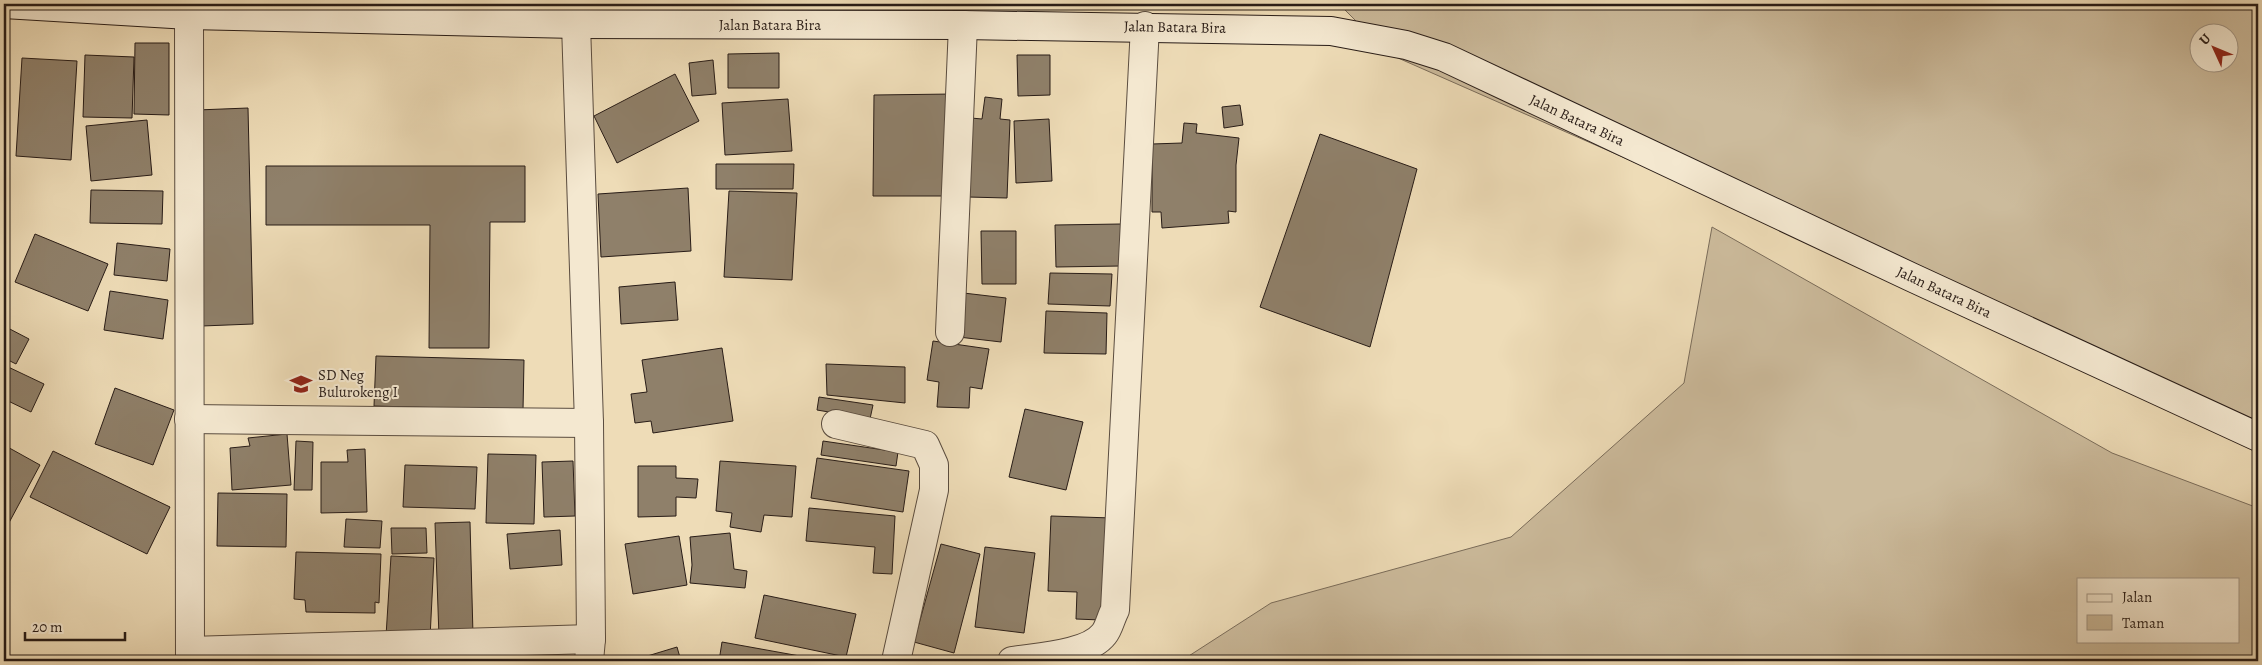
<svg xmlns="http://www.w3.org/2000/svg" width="2262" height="665" viewBox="0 0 2262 665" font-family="Alegreya,serif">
<rect width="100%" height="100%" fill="#eedcb7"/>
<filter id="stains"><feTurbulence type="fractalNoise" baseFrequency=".004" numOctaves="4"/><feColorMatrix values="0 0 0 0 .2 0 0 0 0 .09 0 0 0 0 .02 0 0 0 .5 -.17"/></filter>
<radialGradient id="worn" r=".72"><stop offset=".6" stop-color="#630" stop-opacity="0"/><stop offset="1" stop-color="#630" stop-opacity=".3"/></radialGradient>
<g fill="#ccbb9c" stroke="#7a6c5a" fill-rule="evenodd">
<path d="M 1339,4 L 2258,4 L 2258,437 L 1389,54 ZM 2200,32 L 2230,32 L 2230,62 L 2200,62 Z"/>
<path d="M 1712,227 L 2112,453 L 2258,508 L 2258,661 L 1181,661 L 1271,603 L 1511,537 L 1684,383 ZM 2078,579 L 2238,579 L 2238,641 L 2078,641 Z"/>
</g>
<g fill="#8f806a" stroke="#281c17">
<path d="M 135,43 L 169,43 L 169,115 L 134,114 Z"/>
<path d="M 779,53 L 779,88 L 728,88 L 728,54 Z"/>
<path d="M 85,55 L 134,57 L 132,118 L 83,117 Z"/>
<path d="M 1017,55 L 1050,55 L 1050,95 L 1018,96 Z"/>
<path d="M 22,58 L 77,61 L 71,160 L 16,156 Z"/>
<path d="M 713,60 L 716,94 L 692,96 L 689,63 Z"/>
<path d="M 675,74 L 699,121 L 617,163 L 594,116 Z"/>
<path d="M 953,94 L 953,196 L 873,196 L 874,95 Z"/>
<path d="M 985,97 L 1002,99 L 1000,119 L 1010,120 L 1007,198 L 968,197 L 971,118 L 982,119 Z"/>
<path d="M 788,99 L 792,151 L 725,155 L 722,103 Z"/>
<path d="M 4,101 L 8,102 L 4,149 Z"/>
<path d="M 1240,105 L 1243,125 L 1224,128 L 1222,107 Z"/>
<path d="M 248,108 L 253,324 L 202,326 L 197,110 Z"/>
<path d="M 1049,119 L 1052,181 L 1016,183 L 1014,121 Z"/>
<path d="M 147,120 L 152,175 L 91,181 L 86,126 Z"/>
<path d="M 1184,123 L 1197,124 L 1196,133 L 1239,138 L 1236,165 L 1236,212 L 1228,211 L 1229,223 L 1162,228 L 1161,212 L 1152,212 L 1152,144 L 1182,143 Z"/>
<path d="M 1320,134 L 1417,169 L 1370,347 L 1260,307 Z"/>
<path d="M 716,164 L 794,164 L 793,189 L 716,189 Z"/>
<path d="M 266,166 L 525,166 L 525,222 L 490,222 L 489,348 L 429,348 L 430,225 L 266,225 Z"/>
<path d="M 688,188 L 691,251 L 601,257 L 598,194 Z"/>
<path d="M 91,190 L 163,191 L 162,224 L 90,223 Z"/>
<path d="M 729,191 L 797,193 L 792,280 L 724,277 Z"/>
<path d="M 1121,224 L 1121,266 L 1056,267 L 1055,225 Z"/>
<path d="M 981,231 L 1016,231 L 1016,284 L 982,284 Z"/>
<path d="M 35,234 L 108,264 L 88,311 L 15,282 Z"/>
<path d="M 117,243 L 170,249 L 167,281 L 114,275 Z"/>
<path d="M 1050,273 L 1112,274 L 1110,306 L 1048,304 Z"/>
<path d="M 675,282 L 678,320 L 621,324 L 619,287 Z"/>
<path d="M 110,291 L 168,300 L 163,339 L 104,330 Z"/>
<path d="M 955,292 L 1006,298 L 1001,342 L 950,336 Z"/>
<path d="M 1046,311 L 1107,313 L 1106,354 L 1044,353 Z"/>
<path d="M 4,326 L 29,339 L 16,364 L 4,358 Z"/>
<path d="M 933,341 L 989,349 L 982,389 L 970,387 L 969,408 L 937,407 L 939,382 L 927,380 Z"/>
<path d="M 722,348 L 733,421 L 653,433 L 651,421 L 635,423 L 631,394 L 647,392 L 642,360 Z"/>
<path d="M 376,356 L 524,360 L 523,410 L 374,406 Z"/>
<path d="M 826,364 L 905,367 L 905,403 L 827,395 Z"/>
<path d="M 4,365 L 44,384 L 31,412 L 4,399 Z"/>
<path d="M 115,388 L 174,410 L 153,465 L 95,444 Z"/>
<path d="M 819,397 L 873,405 L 870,419 L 817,410 Z"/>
<path d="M 1025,409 L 1083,422 L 1066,490 L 1009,477 Z"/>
<path d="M 287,434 L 291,485 L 232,490 L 230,448 L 250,446 L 248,438 Z"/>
<path d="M 296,441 L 313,442 L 312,490 L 294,490 Z"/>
<path d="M 823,441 L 898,452 L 896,466 L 821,455 Z"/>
<path d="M 4,445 L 40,465 L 4,532 Z"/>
<path d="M 365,449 L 367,512 L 321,513 L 321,462 L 348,462 L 347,450 Z"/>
<path d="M 53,451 L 170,507 L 147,554 L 30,497 Z"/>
<path d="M 488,454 L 536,455 L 534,524 L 486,523 Z"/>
<path d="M 817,458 L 909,471 L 903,512 L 811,498 Z"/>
<path d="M 573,461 L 575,516 L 544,517 L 542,462 Z"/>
<path d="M 720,461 L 796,466 L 792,517 L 764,515 L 761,532 L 730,527 L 732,513 L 716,511 Z"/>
<path d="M 405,465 L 477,467 L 475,509 L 403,507 Z"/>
<path d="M 638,466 L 676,466 L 676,478 L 698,479 L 696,498 L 676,497 L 676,516 L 638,517 Z"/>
<path d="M 218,493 L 287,494 L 286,547 L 217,546 Z"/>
<path d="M 809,508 L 895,516 L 892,574 L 873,573 L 875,547 L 806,541 Z"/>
<path d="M 1051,516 L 1112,518 L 1101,620 L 1076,619 L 1077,592 L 1048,591 Z"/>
<path d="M 346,519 L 382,521 L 380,548 L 344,547 Z"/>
<path d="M 470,522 L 473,635 L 439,637 L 435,523 Z"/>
<path d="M 391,528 L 426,528 L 427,553 L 392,554 Z"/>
<path d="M 560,530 L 562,565 L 510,569 L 507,534 Z"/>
<path d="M 730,533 L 734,569 L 747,571 L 745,588 L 690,583 L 692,565 L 690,537 Z"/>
<path d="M 679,536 L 687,585 L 633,594 L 625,544 Z"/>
<path d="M 941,544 L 980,554 L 954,653 L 914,642 Z"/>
<path d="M 985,547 L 1035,553 L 1024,633 L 975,627 Z"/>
<path d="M 296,552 L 381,554 L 379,603 L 375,602 L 375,613 L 306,612 L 305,600 L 294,599 Z"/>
<path d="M 391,556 L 434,558 L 430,638 L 386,636 Z"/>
<path d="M 764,595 L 856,614 L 846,657 L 755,638 Z"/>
<path d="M 722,642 L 822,660 L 822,661 L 719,661 Z"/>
<path d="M 677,647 L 681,661 L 631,661 Z"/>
</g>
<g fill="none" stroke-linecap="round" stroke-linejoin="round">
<g stroke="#5a4c3f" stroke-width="30">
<g id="street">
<path d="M 189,15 L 190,661"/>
<path d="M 576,24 L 589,423 L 591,639 L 589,661"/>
<path d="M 950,332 L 963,25"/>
<path d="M 189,419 L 589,423"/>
<path d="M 836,424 L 925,445 L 934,465 L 934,490 L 896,661"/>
<path d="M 190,651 L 591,639"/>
<path d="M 1012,661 C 1036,657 1088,655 1104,634 C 1109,628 1111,617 1115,610 L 1145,26"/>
</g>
</g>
<g stroke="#281c17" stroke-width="30">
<path id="secondary" d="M 4,4 L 189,15 L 576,24 L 963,25 L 1331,31 L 1406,45 L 1444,57 L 1911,277 L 2258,437"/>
</g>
<use href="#street" stroke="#f4e8d0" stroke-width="28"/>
<use href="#secondary" stroke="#f4e8d0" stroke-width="28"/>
</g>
<defs>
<g id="school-bare" transform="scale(1.725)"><path d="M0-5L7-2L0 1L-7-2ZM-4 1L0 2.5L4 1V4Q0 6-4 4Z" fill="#8f2418" stroke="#f4e8d0" stroke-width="2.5" paint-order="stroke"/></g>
</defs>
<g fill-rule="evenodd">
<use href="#school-bare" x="301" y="384"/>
</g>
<g text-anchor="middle" stroke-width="4" stroke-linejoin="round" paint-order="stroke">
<g font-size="15" fill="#281c17" stroke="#f4e8d0">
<text x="770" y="30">Jalan Batara Bira</text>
<text transform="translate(1175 27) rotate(1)" y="5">Jalan Batara Bira</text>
<text transform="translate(1577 120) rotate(25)" y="5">Jalan Batara Bira</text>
<text transform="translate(1944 292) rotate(25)" y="5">Jalan Batara Bira</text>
</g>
<g font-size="15" fill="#281c17" stroke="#f4e8d0" text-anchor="start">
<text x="318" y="380">SD Neg<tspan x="318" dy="17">Bulurokeng I</tspan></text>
</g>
</g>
<rect width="2262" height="665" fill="none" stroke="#eedcb7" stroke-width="20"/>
<rect x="5" y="5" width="2252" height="655" fill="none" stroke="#281c17" stroke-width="2.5"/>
<rect x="10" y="10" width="2242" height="645" fill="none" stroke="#281c17"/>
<rect x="2077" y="578" width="162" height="65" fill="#f4e8d0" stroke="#a29686"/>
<rect x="2087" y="594" width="25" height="8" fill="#f4e8d0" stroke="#a29686"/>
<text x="2122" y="602" font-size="15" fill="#281c17">Jalan</text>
<rect x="2087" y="615" width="25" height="15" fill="#ccbb9c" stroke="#a29686"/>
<text x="2122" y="628" font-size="15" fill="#281c17">Taman</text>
<g transform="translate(2214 48) rotate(314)"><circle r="24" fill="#f4e8d0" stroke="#a29686"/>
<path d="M0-4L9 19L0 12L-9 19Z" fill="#8f2418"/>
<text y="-8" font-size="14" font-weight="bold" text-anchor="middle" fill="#281c17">U</text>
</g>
<path d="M25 632v8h100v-8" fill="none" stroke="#281c17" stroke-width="2.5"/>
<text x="32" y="632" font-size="15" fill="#281c17" stroke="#f4e8d0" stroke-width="4" paint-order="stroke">20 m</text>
<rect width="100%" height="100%" filter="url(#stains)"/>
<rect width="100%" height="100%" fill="url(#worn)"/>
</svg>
